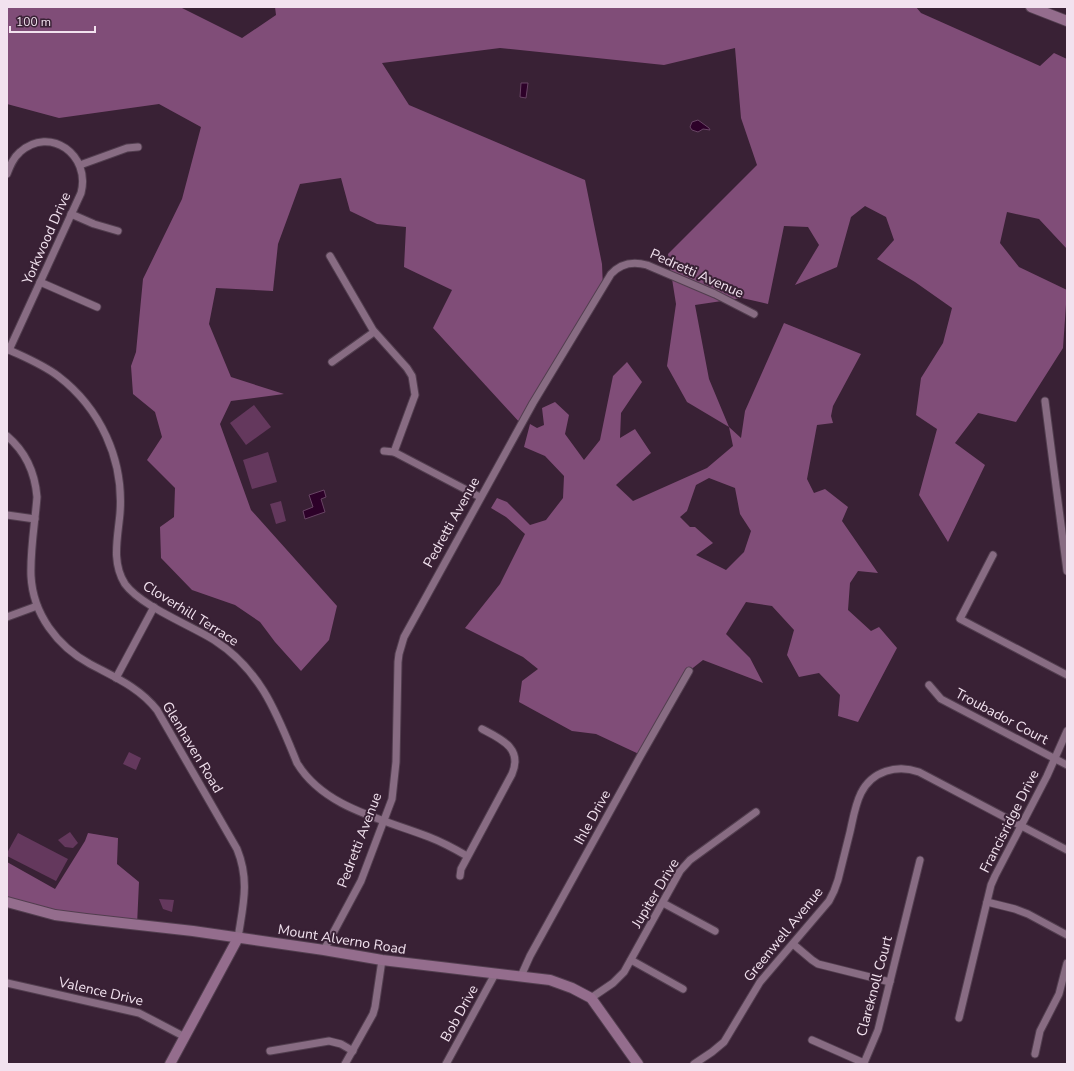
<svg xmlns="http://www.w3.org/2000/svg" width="1074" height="1071" viewBox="0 0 1074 1071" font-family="'Nunito Sans',sans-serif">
<rect width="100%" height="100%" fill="#392135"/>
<g fill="#64385d">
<path d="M 254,405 L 271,427 L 246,445 L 230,423 Z"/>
<path d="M 268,452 L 277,482 L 252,489 L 243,460 Z"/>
<path d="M 281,501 L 286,521 L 276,524 L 270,504 Z"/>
<path d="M 129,752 L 141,758 L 136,770 L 123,764 Z"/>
<path d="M 70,832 L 78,843 L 73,848 L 65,847 L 58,840 Z"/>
<path d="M 18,833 L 68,859 L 56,881 L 7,856 L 7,853 Z"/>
<path d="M 159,899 L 174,900 L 172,912 L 163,909 Z"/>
</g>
<g fill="#804d78" fill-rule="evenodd">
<path d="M 7,7 L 180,7 L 242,38 L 276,15 L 275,7 L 916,7 L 921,13 L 1040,66 L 1054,53 L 1067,59 L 1067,249 L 1039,219 L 1007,212 L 1000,243 L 1019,267 L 1067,290 L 1063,348 L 1016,422 L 978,413 L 955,443 L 985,465 L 948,542 L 919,495 L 937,429 L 916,415 L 921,378 L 943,343 L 952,308 L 915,282 L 877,259 L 894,240 L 886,217 L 865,206 L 851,217 L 837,267 L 795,285 L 819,245 L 808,227 L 784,226 L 768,304 L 742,298 L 695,305 L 709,379 L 729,427 L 741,438 L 745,411 L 784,323 L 861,354 L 833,406 L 831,416 L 833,423 L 817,425 L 807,479 L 814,493 L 825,489 L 848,507 L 842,521 L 878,573 L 858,571 L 850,583 L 848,610 L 871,631 L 879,627 L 897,648 L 858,722 L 838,716 L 840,695 L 819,673 L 799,677 L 787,655 L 794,630 L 772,606 L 746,602 L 726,634 L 750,658 L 763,683 L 703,660 L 689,671 L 641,755 L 596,734 L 572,731 L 519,702 L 522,681 L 538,669 L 523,657 L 465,628 L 500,584 L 525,534 L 506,517 L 491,508 L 497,498 L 507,502 L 530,525 L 546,520 L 563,498 L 564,476 L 545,456 L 524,447 L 530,424 L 537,428 L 544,425 L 542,408 L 555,402 L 569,415 L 565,434 L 584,460 L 600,440 L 613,376 L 627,362 L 642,382 L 621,413 L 620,438 L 635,429 L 651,453 L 616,485 L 633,501 L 707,468 L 733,446 L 729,427 L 687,402 L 667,366 L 676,304 L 668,254 L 757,165 L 741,118 L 735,48 L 664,65 L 500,48 L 382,63 L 409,105 L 585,180 L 602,264 L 603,288 L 521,424 L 433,328 L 452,290 L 404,267 L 406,227 L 377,224 L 350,211 L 341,178 L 300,184 L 278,244 L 273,291 L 216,288 L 209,324 L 231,377 L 284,394 L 231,401 L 220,424 L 251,510 L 337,606 L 329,640 L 301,671 L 275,642 L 260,622 L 235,605 L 192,590 L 161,558 L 160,527 L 174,517 L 175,488 L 147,460 L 162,437 L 155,412 L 133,394 L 131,366 L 136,352 L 143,279 L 182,199 L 201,127 L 159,104 L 59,118 L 7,104 ZM 709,478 L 735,488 L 740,514 L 751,531 L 744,552 L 726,570 L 696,555 L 713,543 L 695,527 L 690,527 L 680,517 L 687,511 L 696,485 Z"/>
<path d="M 88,833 L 118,838 L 117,864 L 139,882 L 137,925 L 7,902 L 7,862 L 55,889 L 85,841 Z"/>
</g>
<g fill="#2d0129" stroke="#684464">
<path d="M 521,83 L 528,83 L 526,98 L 520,97 Z"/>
<path d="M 698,120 L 709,128 L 710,130 L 703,129 L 698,132 L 692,130 L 690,127 L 692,122 Z"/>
<path d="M 324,490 L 326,497 L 321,499 L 325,512 L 305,519 L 303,511 L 313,507 L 309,495 Z"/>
</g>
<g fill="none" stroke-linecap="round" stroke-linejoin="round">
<g stroke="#523e4f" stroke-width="9">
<g id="street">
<path d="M 80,165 L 127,148 L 138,147"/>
<path d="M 7,174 C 10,166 13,158 20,152 C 50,125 91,155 81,193 L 9,350"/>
<path d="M 71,214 L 94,224 L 118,231"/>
<path d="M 330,256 L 373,330 L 407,368 L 412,376 L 415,395 L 394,452"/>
<path d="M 40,282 L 97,307"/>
<path d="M 7,349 C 24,357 42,364 58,376 C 100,408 124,459 120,513 C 118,537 111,562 125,584 C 141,606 190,625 214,640 C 261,670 277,714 297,763 C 324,808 383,819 429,837 C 442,842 455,849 467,856"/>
<path d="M 332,362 L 374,332"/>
<path d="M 1045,401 L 1067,571"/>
<path d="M 7,436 C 26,452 35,473 37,497 C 35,523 30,550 31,576 C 33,614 57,646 90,664 C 114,677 139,687 157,710 L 237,849 C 250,881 243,905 238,938"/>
<path d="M 384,451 L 394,452 L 480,497"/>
<path d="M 7,515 L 35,519"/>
<path d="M 993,555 L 960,619 L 1067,675"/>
<path d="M 7,617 L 37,606"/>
<path d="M 116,678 L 154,607"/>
<path d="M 929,685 L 941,699 L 1067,765"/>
<path d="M 460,876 L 461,869 L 512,774 C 523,748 501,739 482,729"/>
<path d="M 987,902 L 1015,909 L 1028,914 L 1067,935"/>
<path d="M 663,903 L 715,931"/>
<path d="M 793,944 L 812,960 L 818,964 L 890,982"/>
<path d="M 324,950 L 361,881 L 392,799 L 396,762 L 398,662 L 399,654 L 404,637 L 533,403 L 611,274 C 621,263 633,261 647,265 L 715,294 L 754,314"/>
<path d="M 631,960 L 683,989"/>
<path d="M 521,976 L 530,956 L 641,755 L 689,671"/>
<path d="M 7,983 L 139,1013 L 185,1037"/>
<path d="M 591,998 L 613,983 L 624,972 L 680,871 L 690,860 L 756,812"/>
<path d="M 959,1018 L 991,885 L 995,876 L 1047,776 L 1067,731"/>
<path d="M 812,1040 L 864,1063 L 878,1030 L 920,860"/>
<path d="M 270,1051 L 329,1041 L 341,1044 L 353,1051"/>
<path d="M 1035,1054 L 1040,1031 L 1059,994 L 1067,963"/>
<path d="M 345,1064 L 373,1014 L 375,1007 L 382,960"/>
<path d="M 446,1064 L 495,974"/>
<path d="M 694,1064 L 712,1052 L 724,1042 L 760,982 L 829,901 L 834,891 L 838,880 C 842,864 846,848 850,832 C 853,819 855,805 861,793 C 872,771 897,764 919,772 L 1067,850"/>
</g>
</g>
<g stroke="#523e4f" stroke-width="12">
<g id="secondary">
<path d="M 1031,7 L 1067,21"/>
<path d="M 7,902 L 55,915 L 86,919 L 193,931 L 324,950 L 382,960 L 550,980 L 572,988 L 591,998 L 638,1064"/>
<path d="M 170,1064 L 238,938"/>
</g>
</g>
<use href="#street" stroke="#886c83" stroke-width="7"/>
<use href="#secondary" stroke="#946d8d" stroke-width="10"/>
</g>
<g text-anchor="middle" stroke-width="4" stroke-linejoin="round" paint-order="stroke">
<g font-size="14" fill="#f2e2ef" stroke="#392135">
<text transform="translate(46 238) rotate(-66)" y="5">Yorkwood Drive</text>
<text transform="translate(697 273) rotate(24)" y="5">Pedretti Avenue</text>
<text transform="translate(451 522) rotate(-61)" y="5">Pedretti Avenue</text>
<text transform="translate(191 613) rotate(32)" y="5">Cloverhill Terrace</text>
<text transform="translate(1002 716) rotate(28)" y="5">Troubador Court</text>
<text transform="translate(193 747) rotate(59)" y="5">Glenhaven Road</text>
<text transform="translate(592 817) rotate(-61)" y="5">Ihle Drive</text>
<text transform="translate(1009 821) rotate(-63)" y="5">Francisridge Drive</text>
<text transform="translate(359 840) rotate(-69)" y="5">Pedretti Avenue</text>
<text transform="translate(655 893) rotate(-59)" y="5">Jupiter Drive</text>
<text transform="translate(783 934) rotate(-51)" y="5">Greenwell Avenue</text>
<text transform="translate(342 939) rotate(9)" y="5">Mount Alverno Road</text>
<text transform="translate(874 986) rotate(-75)" y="5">Clareknoll Court</text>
<text transform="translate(101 991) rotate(13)" y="5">Valence Drive</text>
<text transform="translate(459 1013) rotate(-61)" y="5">Bob Drive</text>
</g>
</g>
<rect width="1074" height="1071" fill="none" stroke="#f2e2ef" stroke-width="16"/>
<path d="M10 26v6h85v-6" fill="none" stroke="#f2e2ef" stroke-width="2"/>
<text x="16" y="26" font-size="12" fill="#f2e2ef" stroke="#392135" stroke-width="3" paint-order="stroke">100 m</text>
</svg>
